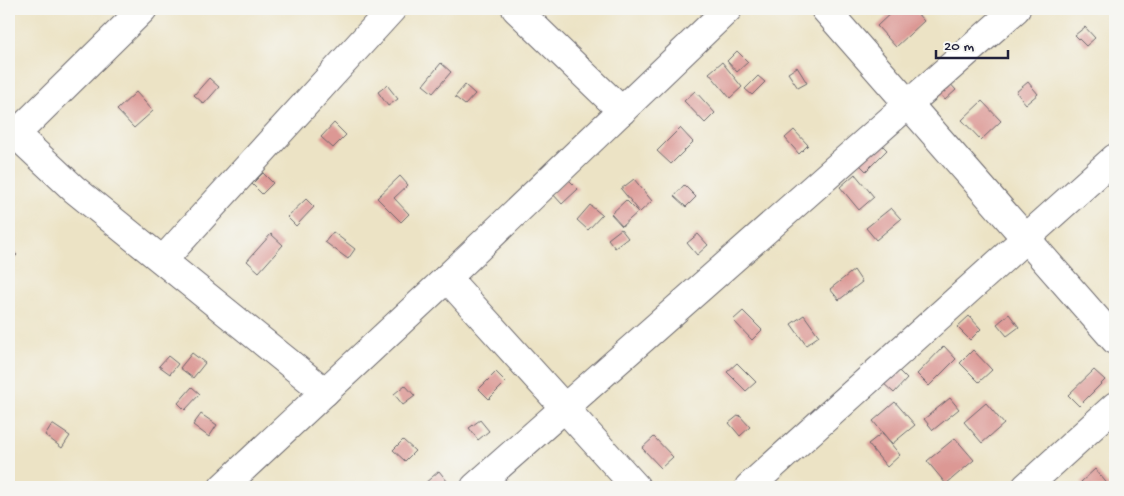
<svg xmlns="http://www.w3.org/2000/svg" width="1124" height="496" viewBox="0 0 1124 496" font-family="'Gochi Hand',sans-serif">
<rect width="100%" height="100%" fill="#f6f6f2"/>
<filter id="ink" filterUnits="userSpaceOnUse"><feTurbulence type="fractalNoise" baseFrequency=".02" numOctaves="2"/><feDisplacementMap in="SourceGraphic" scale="10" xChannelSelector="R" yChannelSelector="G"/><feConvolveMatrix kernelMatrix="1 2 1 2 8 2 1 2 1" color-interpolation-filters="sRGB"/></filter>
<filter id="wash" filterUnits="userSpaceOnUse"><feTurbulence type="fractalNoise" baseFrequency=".0096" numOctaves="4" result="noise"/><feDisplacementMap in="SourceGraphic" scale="20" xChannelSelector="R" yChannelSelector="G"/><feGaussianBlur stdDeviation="1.12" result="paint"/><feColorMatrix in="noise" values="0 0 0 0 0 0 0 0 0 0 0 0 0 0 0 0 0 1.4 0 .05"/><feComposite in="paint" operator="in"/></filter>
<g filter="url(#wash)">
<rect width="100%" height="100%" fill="#ece3c5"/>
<g id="blocks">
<g fill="#dc9894">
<path d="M 895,9 L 913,9 L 924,21 L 896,47 L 877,26 Z"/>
<path d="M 1085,27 L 1095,38 L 1086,46 L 1075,35 Z"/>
<path d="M 737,51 L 748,62 L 737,72 L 727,61 Z"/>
<path d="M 722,62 L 742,87 L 730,98 L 709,73 Z"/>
<path d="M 441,63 L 451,72 L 433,93 L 423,85 Z"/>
<path d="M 797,67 L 807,83 L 798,88 L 788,73 Z"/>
<path d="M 758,76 L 765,82 L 752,95 L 745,89 Z"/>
<path d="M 209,78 L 219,87 L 204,104 L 194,95 Z"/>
<path d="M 948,81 L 956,90 L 945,100 L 937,90 Z"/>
<path d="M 1028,82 L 1038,94 L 1026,104 L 1016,92 Z"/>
<path d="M 387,85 L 398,99 L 388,106 L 378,92 Z"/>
<path d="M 465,85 L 475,94 L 465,105 L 455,97 Z"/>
<path d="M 695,91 L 715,113 L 705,123 L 684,101 Z"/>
<path d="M 136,92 L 153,111 L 134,128 L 117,110 Z"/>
<path d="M 982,101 L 1001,121 L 981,140 L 962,120 Z"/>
<path d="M 334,123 L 346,135 L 333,148 L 321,137 Z"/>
<path d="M 680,128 L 693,142 L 671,164 L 657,151 Z"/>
<path d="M 794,130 L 808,145 L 799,154 L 785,138 Z"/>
<path d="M 875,138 L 887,150 L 866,171 L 854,159 Z"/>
<path d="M 263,173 L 273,183 L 262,194 L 252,184 Z"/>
<path d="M 855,174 L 874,197 L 859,210 L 840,187 Z"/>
<path d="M 400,176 L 408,185 L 394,198 L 409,214 L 401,222 L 377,198 Z"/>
<path d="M 567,178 L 578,189 L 562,204 L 552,193 Z"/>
<path d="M 634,179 L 652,201 L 640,212 L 621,189 Z"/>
<path d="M 684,185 L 696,197 L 686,207 L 674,196 Z"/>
<path d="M 306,199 L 314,207 L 296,226 L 287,217 Z"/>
<path d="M 626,200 L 638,212 L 622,226 L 611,214 Z"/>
<path d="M 590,205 L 602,215 L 588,230 L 577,220 Z"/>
<path d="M 891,208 L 901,219 L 876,240 L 866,228 Z"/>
<path d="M 621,229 L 628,238 L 615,248 L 608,239 Z"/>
<path d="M 333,232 L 355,249 L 348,259 L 325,242 Z"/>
<path d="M 271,234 L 283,245 L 259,272 L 247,261 Z"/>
<path d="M 698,234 L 708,245 L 697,255 L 687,243 Z"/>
<path d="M 9,248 L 17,255 L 9,263 Z"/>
<path d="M 854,270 L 862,282 L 839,300 L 830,289 Z"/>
<path d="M 743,311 L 762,330 L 752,340 L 733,320 Z"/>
<path d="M 1009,314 L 1019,327 L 1007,336 L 997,324 Z"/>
<path d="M 804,315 L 819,336 L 806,345 L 791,324 Z"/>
<path d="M 969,316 L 981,329 L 970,340 L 957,327 Z"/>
<path d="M 944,346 L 956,359 L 929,386 L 917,374 Z"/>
<path d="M 973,350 L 992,370 L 979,382 L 960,363 Z"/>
<path d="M 192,353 L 205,363 L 193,378 L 180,368 Z"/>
<path d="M 168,356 L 178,364 L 170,374 L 159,366 Z"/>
<path d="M 737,363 L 756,382 L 746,391 L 727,372 Z"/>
<path d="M 896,368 L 907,379 L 894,393 L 882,382 Z"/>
<path d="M 1094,370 L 1105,380 L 1079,406 L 1068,395 Z"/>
<path d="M 496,372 L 506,382 L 489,399 L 479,389 Z"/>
<path d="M 405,385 L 415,396 L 403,405 L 394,394 Z"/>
<path d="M 192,387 L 200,394 L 185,410 L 178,403 Z"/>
<path d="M 950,398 L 959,409 L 933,430 L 924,419 Z"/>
<path d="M 895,402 L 915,425 L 892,444 L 873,421 Z"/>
<path d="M 986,403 L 1004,424 L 982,443 L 964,422 Z"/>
<path d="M 201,414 L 217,425 L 209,437 L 193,425 Z"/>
<path d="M 739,415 L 750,427 L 740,436 L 729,423 Z"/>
<path d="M 480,420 L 489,431 L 478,440 L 469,428 Z"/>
<path d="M 52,424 L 70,436 L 62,448 L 45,435 Z"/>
<path d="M 882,433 L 900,455 L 887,467 L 868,444 Z"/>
<path d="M 654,437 L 673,457 L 661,468 L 642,448 Z"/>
<path d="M 955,438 L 974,460 L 946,484 L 927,461 Z"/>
<path d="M 403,440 L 415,451 L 405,461 L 393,450 Z"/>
<path d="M 1095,469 L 1110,487 L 1085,487 L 1081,482 Z"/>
<path d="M 439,471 L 447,481 L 439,487 L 426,487 L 424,484 Z"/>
</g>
</g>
</g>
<g filter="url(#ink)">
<use href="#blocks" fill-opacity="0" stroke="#69666b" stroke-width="1"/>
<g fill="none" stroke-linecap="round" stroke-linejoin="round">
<g stroke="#69666b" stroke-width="30">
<g id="street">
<path d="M 516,9 L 622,111"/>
<path d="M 825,9 L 1115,340"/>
<path d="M 9,128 L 74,189 L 325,392"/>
<path d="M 15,135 L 143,9"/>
<path d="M 163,260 L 392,9"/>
<path d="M 447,278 L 636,487"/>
<path d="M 223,487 L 447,278 L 728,9"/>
<path d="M 475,487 L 1016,9"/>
<path d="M 749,487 L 1115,158"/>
<path d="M 1026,487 L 1115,406"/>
</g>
</g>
<use href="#street" stroke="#fff" stroke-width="28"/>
</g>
</g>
<rect width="1124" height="496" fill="none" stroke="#f6f6f2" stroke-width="30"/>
<path d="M936 50v8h72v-8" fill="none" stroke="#22223b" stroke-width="2.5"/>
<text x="944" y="50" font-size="15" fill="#22223b" stroke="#f6f6f2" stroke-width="4" paint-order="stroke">20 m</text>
</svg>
